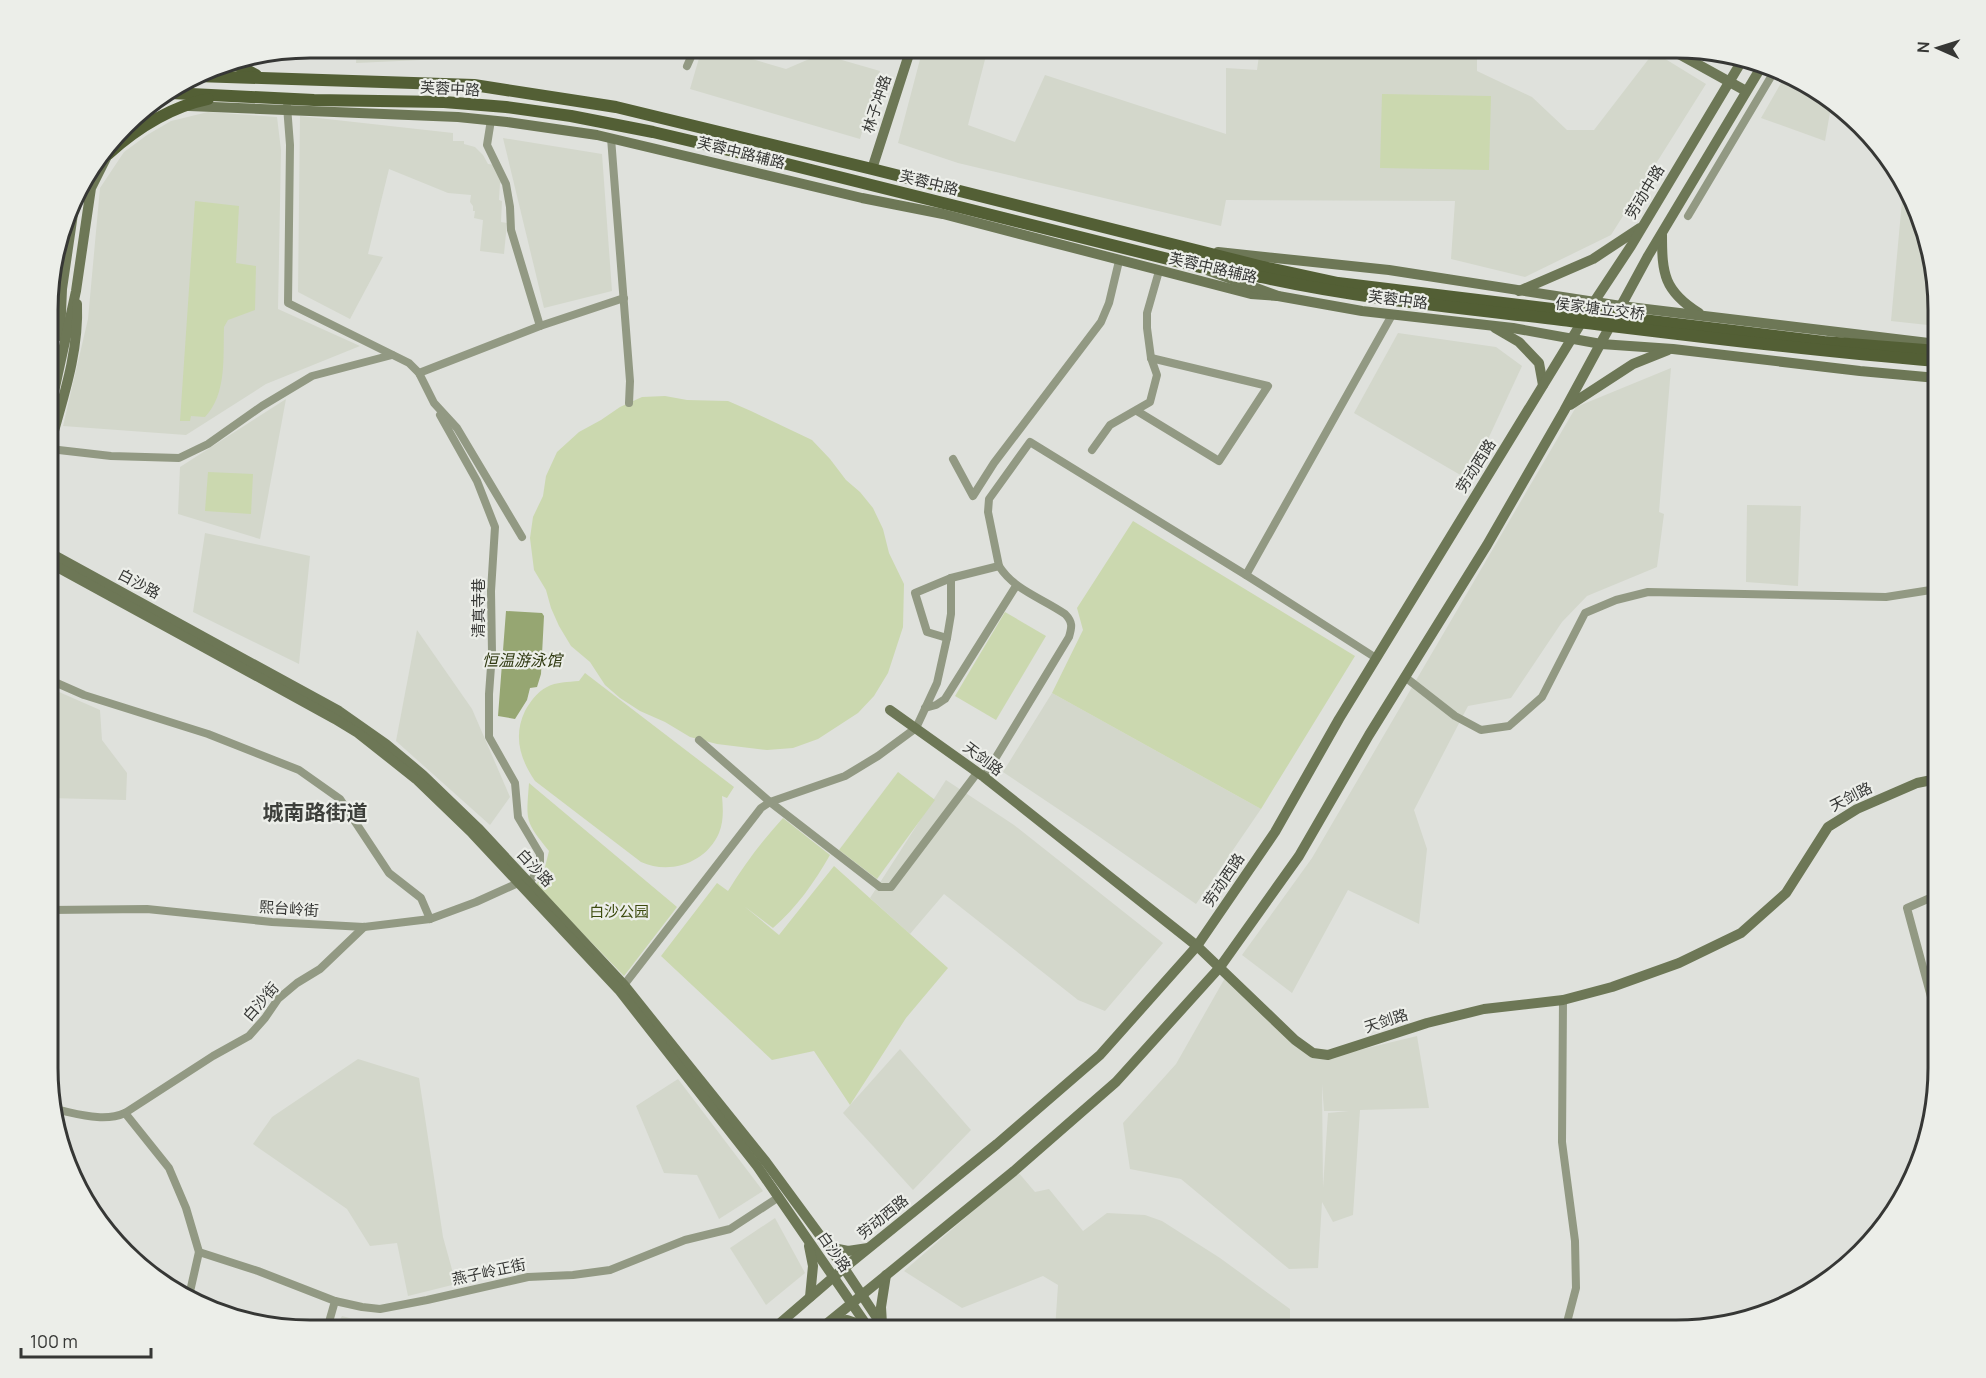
<svg xmlns="http://www.w3.org/2000/svg" width="1986" height="1378" viewBox="0 0 1986 1378" font-family="Manrope,'Noto Sans SC',sans-serif">
<rect width="100%" height="100%" fill="#dfe1dc"/>
<g fill="#d3d7cb" fill-rule="evenodd">
<path d="M 357,48 L 486,48 L 486,57 L 356,63 Z"/>
<path d="M 702,48 L 715,48 L 786,69 L 821,54 L 880,71 L 860,139 L 690,89 Z"/>
<path d="M 923,48 L 988,48 L 968,125 L 1015,142 L 1045,75 L 1226,134 L 1226,68 L 1257,70 L 1260,48 L 1477,48 L 1477,71 L 1532,97 L 1567,130 L 1594,130 L 1654,52 L 1706,84 L 1611,235 L 1525,277 L 1451,259 L 1455,201 L 1226,200 L 1221,226 L 958,163 L 898,143 Z"/>
<path d="M 1785,76 L 1832,101 L 1825,141 L 1761,118 Z"/>
<path d="M 208,112 L 277,117 L 281,150 L 278,309 L 360,346 L 266,384 L 186,435 L 63,426 L 88,319 L 100,188 L 124,152 L 147,135 L 171,121 Z"/>
<path d="M 300,116 L 453,133 L 453,141 L 464,141 L 464,144 L 475,147 L 483,155 L 488,164 L 496,165 L 504,183 L 500,183 L 499,200 L 502,201 L 501,222 L 507,223 L 504,254 L 480,251 L 483,220 L 474,218 L 475,211 L 473,211 L 473,206 L 470,202 L 471,195 L 448,193 L 389,169 L 368,254 L 383,257 L 350,319 L 298,292 Z"/>
<path d="M 503,138 L 602,154 L 612,291 L 544,308 Z"/>
<path d="M 1903,190 L 1907,190 L 1911,194 L 1937,294 L 1937,326 L 1891,321 Z"/>
<path d="M 1398,333 L 1496,347 L 1522,366 L 1469,480 L 1354,413 Z"/>
<path d="M 1671,368 L 1659,512 L 1664,514 L 1657,567 L 1587,596 L 1562,622 L 1511,698 L 1468,706 L 1414,810 L 1427,849 L 1419,924 L 1348,890 L 1292,993 L 1242,955 L 1312,858 L 1576,407 Z"/>
<path d="M 286,399 L 260,539 L 178,514 L 180,467 Z"/>
<path d="M 1747,505 L 1801,506 L 1798,586 L 1746,582 Z"/>
<path d="M 205,533 L 310,556 L 299,664 L 193,612 Z"/>
<path d="M 417,630 L 472,709 L 510,797 L 490,825 L 396,741 Z"/>
<path d="M 50,688 L 100,710 L 102,740 L 127,773 L 126,800 L 50,798 Z"/>
<path d="M 1052,693 L 1261,809 L 1196,904 L 1094,833 L 1003,772 Z"/>
<path d="M 946,780 L 1014,825 L 1163,943 L 1105,1011 L 1078,1000 L 944,894 L 910,934 L 870,898 Z"/>
<path d="M 1225,978 L 1322,1059 L 1417,1036 L 1429,1108 L 1360,1110 L 1353,1215 L 1333,1222 L 1322,1202 L 1318,1268 L 1289,1269 L 1181,1179 L 1130,1169 L 1123,1123 L 1176,1064 ZM 1322,1084 L 1324,1111 L 1349,1111 L 1328,1113 L 1323,1188 Z"/>
<path d="M 900,1049 L 971,1130 L 913,1190 L 843,1113 Z"/>
<path d="M 358,1059 L 419,1078 L 443,1237 L 456,1284 L 408,1296 L 397,1243 L 370,1246 L 347,1209 L 253,1144 L 272,1117 Z"/>
<path d="M 678,1079 L 763,1191 L 719,1219 L 697,1175 L 664,1173 L 636,1106 Z"/>
<path d="M 1018,1172 L 1035,1192 L 1049,1189 L 1083,1231 L 1107,1213 L 1145,1215 L 1162,1221 L 1220,1258 L 1290,1309 L 1290,1330 L 1055,1330 L 1058,1285 L 1043,1276 L 962,1308 L 904,1271 Z"/>
<path d="M 775,1218 L 805,1273 L 766,1305 L 730,1248 Z"/>
<path d="M 342,1316 L 390,1329 L 335,1329 Z"/>
</g>
<g fill="#cbd8af">
<path d="M 1382,94 L 1491,96 L 1489,170 L 1380,168 Z"/>
<path d="M 195,201 L 239,206 L 236,263 L 256,266 L 255,310 L 228,320 L 224,327 C 223,357 227,394 205,417 L 191,416 L 190,421 L 180,421 Z"/>
<path d="M 665,396 L 687,400 L 728,401 L 751,411 L 812,440 L 830,459 L 846,480 L 860,492 L 873,508 L 883,529 L 889,553 L 904,584 L 903,627 L 888,673 L 874,696 L 858,713 L 818,739 L 793,748 L 767,750 L 717,744 L 690,737 L 665,722 L 640,711 L 620,698 L 605,685 L 590,662 L 571,646 L 559,626 L 551,608 L 546,590 L 534,570 L 530,538 L 533,517 L 543,496 L 546,476 L 557,452 L 579,432 L 601,420 L 620,407 L 642,397 Z"/>
<path d="M 208,472 L 253,474 L 251,514 L 205,511 Z"/>
<path d="M 1133,521 L 1355,656 L 1261,809 L 1052,693 L 1083,630 L 1077,608 Z"/>
<path d="M 1005,612 L 1046,636 L 996,720 L 955,696 Z"/>
<path d="M 585,673 L 734,787 L 727,798 L 722,796 C 723,808 724,821 719,833 C 706,863 670,875 641,862 L 535,781 C 520,759 513,736 525,711 C 530,702 537,692 547,687 C 556,682 568,682 579,681 Z"/>
<path d="M 898,772 L 935,800 L 877,879 L 839,850 Z"/>
<path d="M 529,783 L 677,907 L 624,976 L 536,885 L 544,871 L 549,851 C 525,821 526,822 529,783 Z"/>
<path d="M 783,818 L 830,855 C 814,883 797,907 773,928 L 744,906 L 779,935 L 834,866 L 948,968 L 906,1018 L 850,1105 L 814,1051 L 772,1060 L 661,956 L 717,883 L 728,891 C 744,865 762,841 783,818 Z"/>
</g>
<path fill="#96a672" d="M 506,611 L 542,613 L 544,616 L 541,674 L 537,687 L 530,688 L 527,700 L 515,719 L 498,716 Z"/>
<g fill="none" stroke-linecap="round" stroke-linejoin="round">
<g stroke="#929983" stroke-width="8">
<path d="M 687,66 L 695,48"/>
<path d="M 287,106 L 290,145 L 288,303 L 409,363 L 419,373 L 434,403 L 457,428 L 522,537"/>
<path d="M 611,138 L 630,381 L 629,403"/>
<path d="M 1688,216 L 1775,70"/>
<path d="M 540,326 L 624,298"/>
<path d="M 419,373 L 540,326 L 511,230 L 510,207 L 506,184 L 487,145 L 491,120"/>
<path d="M 1137,411 L 1219,461 L 1268,386 L 1151,358"/>
<path d="M 440,415 L 477,481 L 495,527 L 491,591 L 492,653 L 489,694 L 489,737 L 515,783 L 518,817 L 540,854 L 540,868 L 529,883"/>
<path d="M 50,449 L 111,456 L 179,458 L 208,444 L 262,406 L 312,376 L 392,355"/>
<path d="M 1092,450 L 1110,425 L 1150,402 L 1157,375 L 1151,358 L 1147,328 L 1147,313 L 1159,271"/>
<path d="M 953,459 L 973,496 L 994,463 L 1101,322 L 1109,303 L 1119,261"/>
<path d="M 1246,575 L 1392,315"/>
<path d="M 947,638 L 927,632 L 915,593 L 951,578 L 999,566 L 988,512 L 989,499 L 1030,442 L 1246,575 L 1376,658"/>
<path d="M 1405,677 L 1455,716 L 1481,730 L 1509,726 L 1542,697 L 1585,613 L 1616,600 L 1648,592 L 1886,597 L 1937,589"/>
<path d="M 50,680 L 84,695 L 208,734 L 299,770 L 340,799 L 389,873 L 421,898 L 430,919"/>
<path d="M 925,708 L 936,705 L 945,699 L 1016,586"/>
<path d="M 699,740 L 770,802 L 880,887 L 891,887 L 977,773"/>
<path d="M 984,777 L 1069,637 C 1072,627 1073,622 1065,614 C 1042,598 1014,590 999,566"/>
<path d="M 1937,895 L 1907,908 L 1937,1019"/>
<path d="M 50,910 L 147,909 L 272,922 L 364,927 L 430,919 L 476,902 L 518,883"/>
<path d="M 624,985 L 761,808 L 770,802 L 845,776 L 878,756 L 916,728 L 937,683 L 947,638 L 951,614 L 951,578"/>
<path d="M 1563,1000 L 1562,1142 L 1575,1241 L 1576,1288 L 1565,1330"/>
<path d="M 53,1109 C 76,1113 103,1123 125,1113 L 213,1056 L 249,1036 L 265,1018 L 278,999 L 297,983 L 320,969 L 364,927"/>
<path d="M 125,1113 L 169,1168 L 186,1208 L 199,1252 L 189,1296"/>
<path d="M 199,1252 L 258,1271 L 335,1301 L 362,1307 L 380,1309 L 427,1300 L 528,1277 L 573,1275 L 610,1270 L 685,1240 L 730,1229 L 779,1197"/>
<path d="M 327,1329 L 335,1301"/>
</g>
<g stroke="#6d7756" stroke-width="10">
<path d="M 1670,49 L 1746,91"/>
<path d="M 189,106 L 458,117 L 507,122 L 597,135 L 862,198 L 943,214 L 1251,294 L 1278,296"/>
<path d="M 872,169 L 911,48"/>
<path d="M 1662,235 C 1662,274 1664,291 1699,313"/>
<path d="M 1218,252 L 1389,270 L 1621,306 L 1937,344"/>
<path d="M 1207,270 L 1278,296 L 1362,311 L 1513,328 L 1601,344 L 1673,349 L 1860,371 L 1937,378"/>
<path d="M 1519,291 L 1593,259 L 1640,228"/>
<path d="M 1495,328 L 1519,342 L 1539,363 L 1543,385"/>
<path d="M 60,336 L 62,289 L 76,193"/>
<path d="M 50,346 L 55,325"/>
<path d="M 1570,405 L 1633,364 L 1668,350"/>
<path d="M 50,410 L 76,291 L 91,188 L 108,154 L 140,111"/>
<path d="M 50,445 C 63,398 79,352 77,304"/>
<path d="M 50,553 L 339,711 L 386,744 L 423,775 L 478,828 L 624,985 L 766,1162 L 844,1268 L 885,1330"/>
<path d="M 50,563 L 335,719 L 358,733 L 416,779 L 472,833 L 619,990 L 757,1166 L 870,1330"/>
<path d="M 890,710 L 984,777 L 1197,946 L 1295,1040 L 1313,1053 L 1328,1055 L 1427,1023 L 1484,1009 L 1563,1000 L 1612,987 L 1679,963 L 1741,933 L 1786,893 L 1828,827 L 1857,809 L 1917,783 L 1937,779"/>
<path d="M 809,1246 L 813,1266 L 810,1297"/>
<path d="M 828,1247 L 848,1251 L 868,1248"/>
<path d="M 828,1324 L 847,1320 L 868,1327"/>
<path d="M 882,1324 L 881,1307 L 886,1275"/>
<path d="M 772,1330 L 844,1268 L 997,1144 L 1100,1055 L 1197,946 L 1275,832 L 1339,719 L 1594,302 L 1631,246 L 1743,59"/>
<path d="M 819,1330 L 1014,1171 L 1116,1082 L 1220,967 L 1299,856 L 1369,735 L 1487,545 L 1564,411 L 1648,256 L 1763,64"/>
</g>
<g stroke="#535f35" stroke-width="12">
<path d="M 233,63 L 256,75"/>
<path d="M 197,76 L 474,85 L 616,107 L 872,169 L 1263,267"/>
<path d="M 171,93 L 314,100 L 444,102 L 506,107 L 571,116 L 653,132 L 767,159 L 1200,267 L 1234,270 L 1261,277"/>
<path d="M 108,154 C 137,128 170,107 208,99"/>
</g>
<g stroke="#535f35" stroke-width="12">
<path d="M 1263,267 L 1338,283 L 1824,342 L 1937,351"/>
<path d="M 1261,277 C 1360,299 1462,308 1562,320 C 1687,335 1812,351 1937,361"/>
</g>
</g>
<g text-anchor="middle" stroke-width="4.5" stroke-linejoin="round" paint-order="stroke">
<g font-size="15" fill="#363735" stroke="#eceee9">
<text transform="translate(450 89) rotate(3)" y="5">芙蓉中路</text>
<text transform="translate(877 104) rotate(-72)" y="5">林子冲路</text>
<text transform="translate(741 153) rotate(14)" y="5">芙蓉中路辅路</text>
<text transform="translate(929 183) rotate(14)" y="5">芙蓉中路</text>
<text transform="translate(1645 192) rotate(-59)" y="5">劳动中路</text>
<text transform="translate(1213 268) rotate(13)" y="5">芙蓉中路辅路</text>
<text transform="translate(1398 300) rotate(7)" y="5">芙蓉中路</text>
<text transform="translate(1600 309) rotate(7)" y="5">侯家塘立交桥</text>
<text transform="translate(1476 466) rotate(-58)" y="5">劳动西路</text>
<text transform="translate(139 584) rotate(28)" y="5">白沙路</text>
<text transform="translate(479 608) rotate(-90)" y="5">清真寺巷</text>
<text transform="translate(983 759) rotate(37)" y="5">天剑路</text>
<text transform="translate(1851 797) rotate(-27)" y="5">天剑路</text>
<text transform="translate(535 868) rotate(47)" y="5">白沙路</text>
<text transform="translate(1224 880) rotate(-56)" y="5">劳动西路</text>
<text transform="translate(289 909) rotate(4)" y="5">熙台岭街</text>
<text transform="translate(261 1002) rotate(-49)" y="5">白沙街</text>
<text transform="translate(1386 1021) rotate(-18)" y="5">天剑路</text>
<text transform="translate(883 1217) rotate(-39)" y="5">劳动西路</text>
<text transform="translate(834 1252) rotate(55)" y="5">白沙路</text>
<text transform="translate(489 1272) rotate(-12)" y="5">燕子岭正街</text>
</g>
<g font-size="15" fill="#3c4b0e" stroke="#eceee9">
<text x="619" y="917">白沙公园</text>
</g>
<g font-size="16" font-style="italic" fill="#303a12" stroke="#eceee9">
<text x="522" y="666">恒温游泳馆</text>
</g>
<g font-size="21" font-weight="bold" fill="#3d3f3b" stroke="#eceee9">
<text x="315" y="820">城南路街道</text>
</g>
</g>
<path d="M0 0H1986V1378H0ZM310 58H1676A252 252 0 0 1 1928 310V1068A252 252 0 0 1 1676 1320H310A252 252 0 0 1 58 1068V310A252 252 0 0 1 310 58Z" fill="#eceee9" fill-rule="evenodd"/>
<path fill="none" stroke="#363735" stroke-width="3" d="M310 58H1676A252 252 0 0 1 1928 310V1068A252 252 0 0 1 1676 1320H310A252 252 0 0 1 58 1068V310A252 252 0 0 1 310 58Z"/>
<g transform="translate(1938 48) rotate(273)" stroke="#eceee9" stroke-width="4.5" paint-order="stroke">
<path d="M0-4.5L10 22L0 15L-10 22Z" fill="#363735"/>
<text y="-9" font-size="16" font-weight="bold" text-anchor="middle" fill="#363735">N</text>
</g>
<path d="M21 1348v9h130v-9" fill="none" stroke="#363735" stroke-width="3"/>
<text x="30" y="1348" font-size="18" fill="#363735" stroke="#eceee9" stroke-width="4.5" paint-order="stroke">100 m</text>
</svg>
